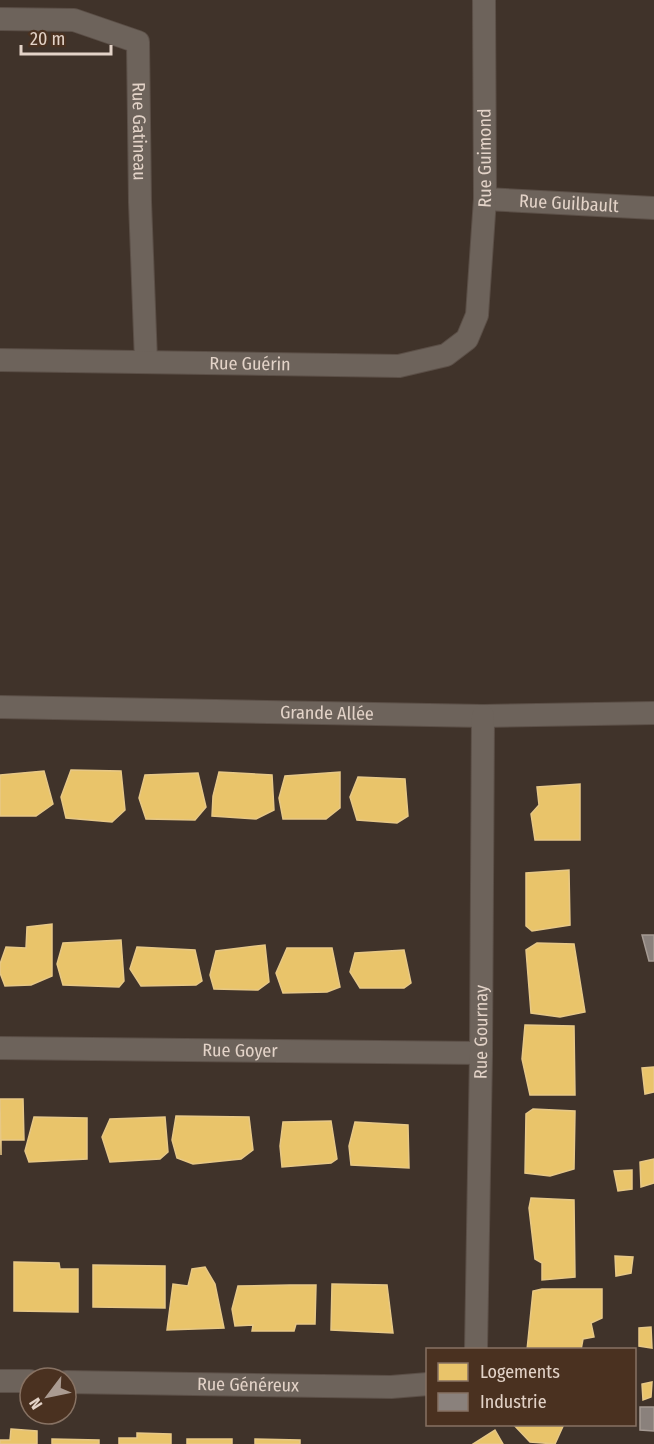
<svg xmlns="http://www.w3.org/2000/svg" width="654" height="1444" viewBox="0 0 654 1444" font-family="'Fira Sans Condensed',sans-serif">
<rect width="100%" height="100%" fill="#40332a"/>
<g fill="#e9c46a" stroke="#e7c886" stroke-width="1.5">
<path d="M 71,770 L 121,771 L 125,810 L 112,822 L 66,818 L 61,797 Z"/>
<path d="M 44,771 L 53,804 L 36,816 L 0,816 L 0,775 Z"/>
<path d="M 219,772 L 272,775 L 274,810 L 256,819 L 212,816 L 213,796 Z"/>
<path d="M 340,772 L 340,808 L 326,819 L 283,819 L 279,798 L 285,776 Z"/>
<path d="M 198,773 L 206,807 L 195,820 L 146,819 L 139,798 L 145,775 Z"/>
<path d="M 358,777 L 405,779 L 408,816 L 397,823 L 357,820 L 350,797 Z"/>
<path d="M 580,784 L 580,840 L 535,840 L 531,814 L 539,805 L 537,787 Z"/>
<path d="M 569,870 L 570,925 L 532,931 L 526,926 L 526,873 Z"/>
<path d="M 52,924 L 52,976 L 31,985 L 5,986 L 0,973 L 0,964 L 6,947 L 26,948 L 27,927 Z"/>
<path d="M 121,940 L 124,981 L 119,987 L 63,985 L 57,964 L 63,943 Z"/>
<path d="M 537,943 L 574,944 L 585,1012 L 560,1017 L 531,1013 L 526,950 Z"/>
<path d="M 265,945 L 269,982 L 258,990 L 214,989 L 210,975 L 216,951 Z"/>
<path d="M 137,947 L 195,950 L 202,981 L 196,985 L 141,986 L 130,969 Z"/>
<path d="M 287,948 L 332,948 L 340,987 L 327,992 L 283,993 L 276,973 Z"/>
<path d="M 404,950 L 411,983 L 404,988 L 360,988 L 350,972 L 355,953 Z"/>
<path d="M 525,1025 L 574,1026 L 575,1095 L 530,1095 L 522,1059 Z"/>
<path d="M 654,1067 L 654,1092 L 645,1094 L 642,1068 Z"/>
<path d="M 0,1099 L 23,1099 L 24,1140 L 1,1140 L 1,1155 Z"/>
<path d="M 533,1109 L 575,1111 L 574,1169 L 550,1176 L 525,1173 L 526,1114 Z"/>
<path d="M 176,1116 L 249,1117 L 253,1150 L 241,1159 L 193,1164 L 177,1158 L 172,1140 Z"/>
<path d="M 34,1117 L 87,1118 L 87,1159 L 29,1162 L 25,1151 Z"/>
<path d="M 165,1117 L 168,1152 L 160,1159 L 110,1162 L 102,1137 L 110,1119 Z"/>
<path d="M 331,1121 L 337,1159 L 331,1163 L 282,1167 L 280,1146 L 283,1122 Z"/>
<path d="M 355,1122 L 408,1125 L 409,1168 L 351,1165 L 349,1146 Z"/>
<path d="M 654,1159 L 654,1183 L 641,1187 L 640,1162 Z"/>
<path d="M 632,1170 L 632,1189 L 618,1191 L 614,1171 Z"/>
<path d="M 531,1198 L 574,1200 L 575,1277 L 542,1280 L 542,1263 L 535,1259 L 529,1208 Z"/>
<path d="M 615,1256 L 633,1257 L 631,1273 L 616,1276 Z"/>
<path d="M 14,1262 L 59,1263 L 60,1269 L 78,1269 L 78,1312 L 14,1311 Z"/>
<path d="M 93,1265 L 165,1266 L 165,1308 L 93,1307 Z"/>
<path d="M 205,1267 L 215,1284 L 224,1328 L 167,1330 L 173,1284 L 188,1286 L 192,1269 Z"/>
<path d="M 332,1284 L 387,1285 L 393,1333 L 331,1330 Z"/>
<path d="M 290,1285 L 316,1285 L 315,1324 L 296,1324 L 294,1331 L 252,1331 L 253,1325 L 235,1326 L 232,1309 L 238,1286 Z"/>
<path d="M 542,1289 L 602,1289 L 602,1318 L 591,1323 L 594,1337 L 583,1339 L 581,1350 L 527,1350 L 533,1291 Z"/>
<path d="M 651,1327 L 652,1348 L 639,1346 L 639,1328 Z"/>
<path d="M 652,1382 L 651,1397 L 643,1400 L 642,1384 Z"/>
<path d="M 513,1424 L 564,1424 L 555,1444 L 530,1442 Z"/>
<path d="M 11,1429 L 37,1431 L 37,1444 L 0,1444 L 0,1440 L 10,1440 Z"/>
<path d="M 495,1430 L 503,1444 L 473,1444 Z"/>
<path d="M 137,1433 L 171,1434 L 171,1444 L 119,1444 L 119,1438 L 137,1438 Z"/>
<path d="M 52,1439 L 99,1440 L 99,1444 L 52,1444 Z"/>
<rect x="187" y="1439" width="45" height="5"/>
<path d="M 255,1439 L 300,1440 L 300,1444 L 255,1444 Z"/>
</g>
<g fill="#8a817c" stroke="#a59a93" stroke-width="1.5">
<path d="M 642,935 L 654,935 L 654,961 L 649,961 Z"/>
<path d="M 640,1407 L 654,1407 L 654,1431 L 640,1430 Z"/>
</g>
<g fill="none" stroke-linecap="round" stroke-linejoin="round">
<g stroke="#5b4f47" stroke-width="24">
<g id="minor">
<path id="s1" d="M 0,19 L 74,20 L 138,42 L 140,202 L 146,361"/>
<path id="s2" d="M 485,199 L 654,208"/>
<path id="s3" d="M 0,360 L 399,366 L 446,355 L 467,339 L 477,315 L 485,199 L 484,0"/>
<path id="s4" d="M 0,707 L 483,716 L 654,713"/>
<path id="s5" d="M 0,1048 L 481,1053"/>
<path id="s6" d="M 476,1350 L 481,1053 L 483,716"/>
<path d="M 0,1381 L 30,1381"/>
<path id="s7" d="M 66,1382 L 391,1387 L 428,1384"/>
</g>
</g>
<use href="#minor" stroke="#6d635b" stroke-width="22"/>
</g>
<g text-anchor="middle" stroke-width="6" stroke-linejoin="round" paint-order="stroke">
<g font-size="18" fill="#e3d3c8" stroke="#4a3120">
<text dy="6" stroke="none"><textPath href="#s1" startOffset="231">Rue Gatineau</textPath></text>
<text dy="6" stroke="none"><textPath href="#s3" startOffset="657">Rue Guimond</textPath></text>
<text dy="6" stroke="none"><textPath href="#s2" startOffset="84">Rue Guilbault</textPath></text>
<text dy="6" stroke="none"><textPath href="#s3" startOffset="250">Rue Guérin</textPath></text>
<text dy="6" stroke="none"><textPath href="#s4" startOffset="327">Grande Allée</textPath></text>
<text dy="6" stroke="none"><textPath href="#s6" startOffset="318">Rue Gournay</textPath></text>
<text dy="6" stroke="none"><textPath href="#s5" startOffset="240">Rue Goyer</textPath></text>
<text dy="6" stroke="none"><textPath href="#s7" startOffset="182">Rue Généreux</textPath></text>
</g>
</g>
<rect x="426" y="1348" width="210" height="78" fill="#4a3120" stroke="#877263" stroke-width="1.5"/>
<rect x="438" y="1363" width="30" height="18" fill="#e9c46a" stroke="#877263" stroke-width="1.5"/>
<text x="480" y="1378" font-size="18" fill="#e3d3c8">Logements</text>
<rect x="438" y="1393" width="30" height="18" fill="#8a817c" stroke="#877263" stroke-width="1.5"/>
<text x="480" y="1408" font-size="18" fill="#e3d3c8">Industrie</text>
<g transform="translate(48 1396) rotate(238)"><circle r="28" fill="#4a3120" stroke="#877263" stroke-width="1.5"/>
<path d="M0-4.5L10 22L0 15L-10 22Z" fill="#aa9b91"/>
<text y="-9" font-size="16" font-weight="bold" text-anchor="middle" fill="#e3d3c8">N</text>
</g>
<path d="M21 45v9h90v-9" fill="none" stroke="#e3d3c8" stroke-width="3"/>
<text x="30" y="45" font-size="18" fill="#e3d3c8" stroke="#4a3120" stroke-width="4.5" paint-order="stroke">20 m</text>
</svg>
